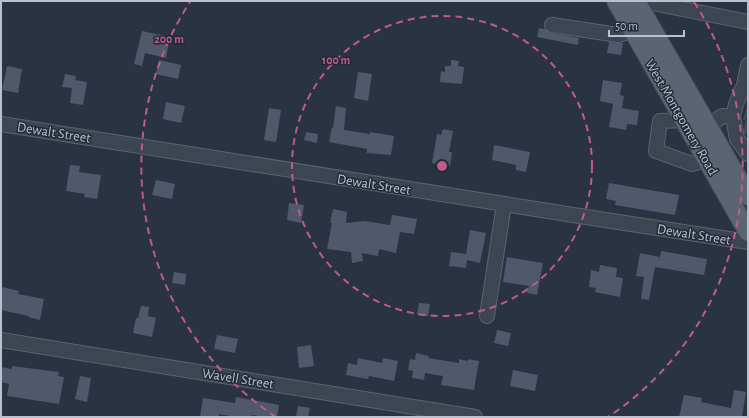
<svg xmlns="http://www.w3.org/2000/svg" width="749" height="418" viewBox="0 0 749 418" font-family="'Alegreya Sans',sans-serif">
<rect width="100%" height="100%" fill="#293343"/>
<g fill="#4f596b">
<path d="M 539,28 L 545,29 L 551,33 L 579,38 L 578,45 L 537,37 Z"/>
<path d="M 142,31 L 170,37 L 166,58 L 145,53 L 142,66 L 134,64 Z"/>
<path d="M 609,42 L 617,43 L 623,43 L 621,55 L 607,53 Z"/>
<path d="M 159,60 L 181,65 L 178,79 L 156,74 Z"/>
<path d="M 451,60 L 459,61 L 458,66 L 464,67 L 462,84 L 440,82 L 441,71 L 445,72 L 445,66 L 451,66 Z"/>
<path d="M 7,66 L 22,69 L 18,93 L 2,90 Z"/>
<path d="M 358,72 L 372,74 L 368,101 L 354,98 Z"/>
<path d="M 65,74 L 76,76 L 75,80 L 87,82 L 83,105 L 70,103 L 72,88 L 62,87 Z"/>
<path d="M 603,80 L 622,83 L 620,95 L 624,96 L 622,108 L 639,111 L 637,125 L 627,124 L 626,130 L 609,127 L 613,104 L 600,101 Z"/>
<path d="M 166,102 L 185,106 L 181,123 L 163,119 Z"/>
<path d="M 336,106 L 346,108 L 344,130 L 370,134 L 370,132 L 394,136 L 391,155 L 367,153 L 367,149 L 329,142 L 332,127 L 333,128 Z"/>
<path d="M 269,108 L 281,110 L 276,142 L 264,140 Z"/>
<path d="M 443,129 L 453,131 L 449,152 L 452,152 L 450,166 L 432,163 L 437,134 L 441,135 Z"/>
<path d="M 306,132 L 318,134 L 317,143 L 304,140 Z"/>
<path d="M 494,145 L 530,152 L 526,172 L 516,170 L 516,165 L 492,160 Z"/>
<path d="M 70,165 L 80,166 L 79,172 L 101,175 L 97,199 L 84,197 L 85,194 L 66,191 Z"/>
<path d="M 156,180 L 175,184 L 172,199 L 152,195 Z"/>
<path d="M 609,183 L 679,195 L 675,215 L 615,205 L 616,201 L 606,199 Z"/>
<path d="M 289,203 L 304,205 L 301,223 L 287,220 Z"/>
<path d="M 333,209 L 347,212 L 346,223 L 365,221 L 390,225 L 392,215 L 417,219 L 414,234 L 400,232 L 396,253 L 379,249 L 378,256 L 362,253 L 363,261 L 352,263 L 351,252 L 327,249 L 332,223 L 330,223 Z"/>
<path d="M 470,230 L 486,233 L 480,263 L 467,260 L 466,268 L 449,266 L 451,252 L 466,254 Z"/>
<path d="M 661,251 L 707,259 L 704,275 L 655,267 L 649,300 L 641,299 L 644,277 L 636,276 L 640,253 L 660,257 Z"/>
<path d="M 507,257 L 543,263 L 537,295 L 527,293 L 529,286 L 503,282 Z"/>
<path d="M 600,265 L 617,268 L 616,277 L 623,278 L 620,297 L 595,292 L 596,288 L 589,287 L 591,270 L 599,272 Z"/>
<path d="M 174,272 L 186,274 L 185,285 L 172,283 Z"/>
<path d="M 2,287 L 19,291 L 18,294 L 44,299 L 40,320 L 28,317 L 29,316 L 1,310 Z"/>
<path d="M 419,303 L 430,304 L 428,316 L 417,315 Z"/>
<path d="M 141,306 L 149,307 L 148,316 L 156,318 L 152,337 L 133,333 L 136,318 L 138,318 Z"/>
<path d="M 497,330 L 511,333 L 508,346 L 494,343 Z"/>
<path d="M 217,335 L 238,339 L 235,353 L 214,349 Z"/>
<path d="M 311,345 L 314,366 L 299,368 L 297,347 Z"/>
<path d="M 416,353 L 429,356 L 428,358 L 459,363 L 459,359 L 468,361 L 468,359 L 479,361 L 474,390 L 441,385 L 443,376 L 425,373 L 424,380 L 412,378 L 413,371 L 408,370 L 410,359 L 415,360 Z"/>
<path d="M 358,358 L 382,363 L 383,358 L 398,361 L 394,381 L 369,376 L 368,379 L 346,375 L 348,363 L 357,365 Z"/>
<path d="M 12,366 L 59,372 L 58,376 L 64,377 L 59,404 L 7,396 L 9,384 L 1,382 L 1,367 L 12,369 Z"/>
<path d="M 513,370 L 538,375 L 535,391 L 510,386 Z"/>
<path d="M 80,376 L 91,378 L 87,402 L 75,399 Z"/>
<path d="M 734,390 L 746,392 L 742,417 L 679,417 L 684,395 L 702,398 L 701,402 L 731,408 Z"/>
<path d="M 236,397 L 279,405 L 277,417 L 263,417 L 252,415 L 251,417 L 235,417 L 219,414 L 219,417 L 200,417 L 203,398 L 235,403 Z"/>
<path d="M 298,406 L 310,408 L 308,417 L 296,417 Z"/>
</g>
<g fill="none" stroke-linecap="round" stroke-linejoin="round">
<g stroke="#3f4858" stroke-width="14" stroke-dasharray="14 7" stroke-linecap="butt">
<path d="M 745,113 L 748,114"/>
<path d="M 744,127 L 748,128"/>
</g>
<g stroke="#5b6370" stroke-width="16">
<g id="minor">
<path d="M 642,1 L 748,22"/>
<path d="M 552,25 L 618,35 L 633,31"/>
<path d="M 733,117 L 736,104 L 744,85 L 748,65"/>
<path d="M 684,120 L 660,121 L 656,151 L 692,164 L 707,160"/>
<path d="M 1,124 L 586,217 L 748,242"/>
<path d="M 708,127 L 722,116 L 733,117 L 737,139 L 748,154"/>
<path d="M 487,316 L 504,204"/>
<path d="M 1,340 L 475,417"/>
</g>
</g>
<g stroke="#474e5c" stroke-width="20">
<g id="major">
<path d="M 616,1 L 748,232"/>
<path d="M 636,1 L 748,196"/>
</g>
</g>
<use href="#minor" stroke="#3d4552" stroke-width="14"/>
<use href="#major" stroke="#5b6472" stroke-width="18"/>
</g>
<g fill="none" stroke="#bf5b88" stroke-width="2" stroke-dasharray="7 5">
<circle cx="442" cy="166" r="150"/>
<path d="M276 417A301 301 0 0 1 190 2M694 2A301 301 0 0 1 608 417"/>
</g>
<g text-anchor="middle" stroke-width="3" stroke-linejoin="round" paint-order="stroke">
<g font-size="14" fill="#bac0cc" stroke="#222a38">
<text transform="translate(682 117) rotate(60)" y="5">West Montgomery Road</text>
<text transform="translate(54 132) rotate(9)" y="5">Dewalt Street</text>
<text transform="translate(374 184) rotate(9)" y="5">Dewalt Street</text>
<text transform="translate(694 234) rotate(9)" y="5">Dewalt Street</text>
<text transform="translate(238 378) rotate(9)" y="5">Wavell Street</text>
</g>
</g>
<circle cx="442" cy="166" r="6" fill="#bf5b88" stroke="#222a38" stroke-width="2"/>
<g font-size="12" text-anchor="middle" font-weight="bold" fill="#bf5b88" stroke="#222a38" stroke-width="3" stroke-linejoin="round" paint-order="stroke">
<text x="169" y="43">200 m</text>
<text x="336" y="64">100 m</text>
</g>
<rect width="749" height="418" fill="none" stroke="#bac0cc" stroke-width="4"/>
<path d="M609 30v6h75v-6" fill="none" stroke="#bac0cc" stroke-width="2"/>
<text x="615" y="30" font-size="12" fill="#bac0cc" stroke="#222a38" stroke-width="3" paint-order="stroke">50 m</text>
</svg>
